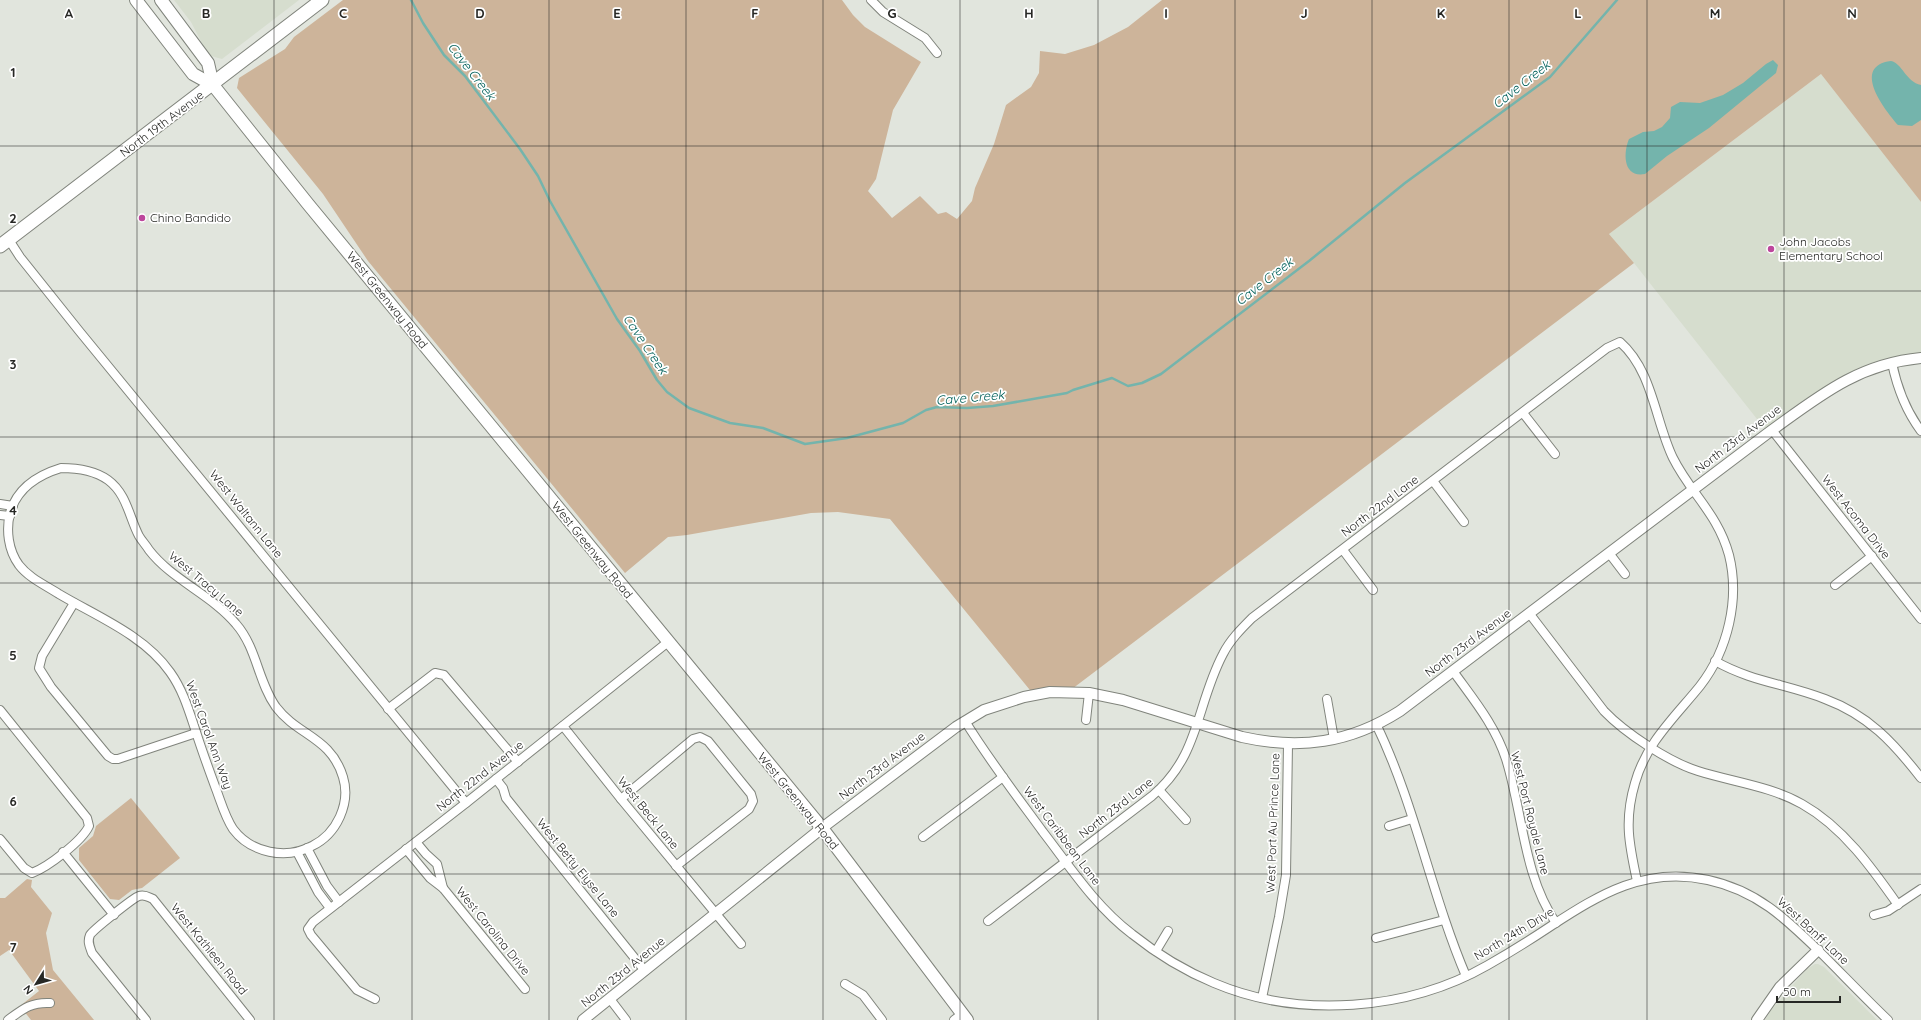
<svg xmlns="http://www.w3.org/2000/svg" width="1921" height="1020" viewBox="0 0 1921 1020" font-family="Quicksand,sans-serif">
<rect width="100%" height="100%" fill="#e1e5dd"/>
<g fill="#d6ddce">
<path d="M 174,0 L 299,0 L 222,59 L 211,56 L 205,49 L 191,22 Z"/>
<path d="M 1821,74 L 1921,202 L 1921,358 L 1855,375 L 1768,433 L 1634,263 L 1609,234 Z"/>
<path d="M 1815,964 L 1818,964 L 1824,967 L 1877,1020 L 1765,1020 L 1771,1010 L 1790,988 L 1807,969 Z"/>
</g>
<g fill="#cdb49a">
<path d="M 343,0 L 842,0 L 853,15 L 865,27 L 921,62 L 893,110 L 876,179 L 868,191 L 892,218 L 920,196 L 938,214 L 946,212 L 957,219 L 972,201 L 975,188 L 994,144 L 1006,105 L 1031,87 L 1039,73 L 1040,51 L 1065,54 L 1094,45 L 1128,27 L 1162,0 L 1921,0 L 1921,202 L 1821,74 L 1609,234 L 1634,263 L 1068,692 L 1034,695 L 890,519 L 838,512 L 811,513 L 687,535 L 668,537 L 625,573 L 368,261 L 323,194 L 237,88 L 239,78 L 285,49 L 294,37 Z"/>
<path d="M 131,798 L 180,858 L 142,888 L 132,890 L 119,900 L 110,899 L 79,860 L 79,848 L 93,836 L 96,826 Z"/>
<path d="M 27,879 L 32,880 L 31,887 L 52,913 L 46,933 L 53,970 L 94,1020 L 31,1020 L 20,1006 L 39,991 L 9,950 L 0,956 L 0,898 L 5,898 Z"/>
</g>
<g fill="#74b4ac">
<path d="M 1773,60 L 1778,65 L 1776,73 L 1709,128 L 1667,156 L 1645,174 C 1623,178 1623,153 1629,139 L 1643,132 L 1654,131 L 1662,127 L 1670,118 L 1671,107 L 1680,102 L 1700,103 L 1723,95 L 1743,83 L 1766,64 Z"/>
<path d="M 1891,61 C 1902,63 1906,82 1921,85 L 1921,120 L 1912,126 L 1898,125 C 1884,109 1851,66 1891,61 Z"/>
</g>
<g fill="none" stroke-linecap="round" stroke-linejoin="round">
<path stroke="#74b4ac" stroke-width="2.5" d="M 411,0 L 423,23 L 444,55 L 465,76 L 520,149 L 538,176 L 550,201 L 617,319 L 640,351 L 657,380 L 667,392 L 689,408 L 730,423 L 763,428 L 805,444 L 847,438 L 903,423 L 926,410 L 937,407 L 967,408 L 993,406 L 1067,393 L 1073,390 L 1112,378 L 1128,386 L 1142,383 L 1161,374 L 1309,261 L 1405,183 L 1550,77 L 1617,0"/>
<g stroke="#80847c" stroke-width="10">
<g id="minor">
<path d="M 871,0 L 883,12 L 925,38 L 937,53"/>
<path d="M 9,240 L 20,257 L 80,332 L 466,803"/>
<path d="M 1892,363 C 1897,387 1906,411 1921,431"/>
<path d="M 1523,413 L 1555,454"/>
<path d="M 1772,430 L 1921,619"/>
<path d="M 61,468 C 77,468 94,470 108,480 C 127,494 129,517 139,536 C 142,541 146,545 149,550 C 172,580 212,595 236,624 C 257,648 258,682 276,707 C 298,736 331,737 343,777 C 351,803 337,834 312,846 C 286,860 251,853 233,829 C 225,817 221,802 216,789 C 209,770 202,751 196,732 C 189,711 183,690 170,672 C 144,635 96,616 59,594 C 45,585 29,578 19,565 C 8,550 6,530 10,513 C 17,488 38,475 61,468 Z"/>
<path d="M 1433,481 L 1464,522"/>
<path d="M 0,504 L 13,506"/>
<path d="M 0,515 L 10,516"/>
<path d="M 1343,550 L 1373,590"/>
<path d="M 1609,553 L 1625,574"/>
<path d="M 1835,585 L 1872,556"/>
<path d="M 74,603 L 42,656 L 39,668 L 51,687 L 108,756 L 113,759 L 118,759 L 196,733"/>
<path d="M 1529,613 L 1604,711 C 1625,733 1669,762 1698,771 C 1733,782 1770,786 1802,804 C 1843,827 1872,868 1898,905"/>
<path d="M 1715,661 C 1752,682 1787,684 1825,699 C 1868,715 1893,742 1921,778"/>
<path d="M 1453,671 C 1473,699 1495,725 1506,759 C 1523,813 1523,875 1556,923"/>
<path d="M 1327,699 L 1334,739"/>
<path d="M 388,709 L 435,673 L 444,675 L 518,762"/>
<path d="M 0,710 L 87,818 L 89,826 C 82,841 48,867 32,873 L 24,868 L 0,839"/>
<path d="M 1086,720 L 1089,693"/>
<path d="M 965,721 C 989,760 1016,795 1043,832 C 1070,867 1096,907 1132,934 C 1157,954 1185,971 1214,983 C 1299,1019 1408,1011 1488,965 C 1509,953 1530,940 1551,926 C 1600,894 1646,866 1708,880 C 1759,891 1788,921 1824,956 C 1845,977 1866,999 1888,1020"/>
<path d="M 1376,724 C 1415,804 1431,894 1466,976"/>
<path d="M 563,726 L 621,799 L 741,944"/>
<path d="M 496,779 L 503,788 L 506,798 L 645,971"/>
<path d="M 1159,790 L 1186,820"/>
<path d="M 621,799 L 693,739 L 700,737 L 708,741 L 751,794 L 753,801 L 749,809 L 676,866"/>
<path d="M 1389,826 L 1412,819"/>
<path d="M 923,837 L 1003,777"/>
<path d="M 416,842 L 426,854 L 437,864 L 443,888"/>
<path d="M 307,848 L 327,886 L 339,902"/>
<path d="M 406,849 L 430,878 L 443,888 L 525,989"/>
<path d="M 63,852 L 114,915"/>
<path d="M 297,852 L 318,892 L 330,908"/>
<path d="M 1874,915 L 1888,911 L 1921,889"/>
<path d="M 988,921 L 1152,796 C 1200,756 1196,705 1223,654 C 1230,640 1241,629 1252,618 L 1607,348 L 1620,342 C 1653,371 1655,421 1673,458 C 1691,494 1718,514 1729,555 C 1740,599 1728,650 1700,686 C 1675,717 1646,743 1635,783 C 1624,820 1629,844 1637,881"/>
<path d="M 1376,938 L 1444,920"/>
<path d="M 1156,951 L 1168,931"/>
<path d="M 845,984 L 863,995 L 882,1020"/>
<path d="M 1262,998 L 1279,917 L 1286,875 L 1288,744"/>
<path d="M 375,999 L 357,990 L 311,935 L 308,929 L 313,922 L 466,803 L 668,642"/>
<path d="M 610,999 L 626,1020"/>
<path d="M 8,1020 C 23,1009 31,1002 50,1003"/>
<path d="M 146,1020 L 92,953 C 90,947 87,942 90,935 C 93,930 133,898 139,896 C 145,894 148,897 153,899 L 250,1020"/>
<path d="M 954,1020 L 962,1014"/>
</g>
</g>
<g stroke="#80847c" stroke-width="12">
<g id="tertiary">
<path d="M 583,1020 L 822,828 L 956,727 L 984,710 L 1024,697 L 1050,692 L 1089,693 L 1123,700 L 1242,737 C 1300,750 1350,743 1400,711 L 1768,433 C 1818,397 1857,364 1921,358"/>
<path d="M 1757,1020 L 1780,987 L 1818,950"/>
</g>
</g>
<g stroke="#80847c" stroke-width="14">
<g id="secondary">
<path d="M 136,0 L 193,74 L 213,85 L 308,204 L 822,828 L 967,1020"/>
<path d="M 161,0 L 208,63 L 213,85"/>
</g>
</g>
<g stroke="#80847c" stroke-width="15">
<path id="primary" d="M 0,246 L 322,0"/>
</g>
<use href="#minor" stroke="#fff" stroke-width="8"/>
<use href="#tertiary" stroke="#fff" stroke-width="10"/>
<use href="#secondary" stroke="#fff" stroke-width="12"/>
<use href="#primary" stroke="#fff" stroke-width="13"/>
</g>
<path fill="none" stroke="#262724" stroke-width="1" stroke-opacity="0.55" d="M 137,0 L 137,1020M 274,0 L 274,1020M 412,0 L 412,1020M 549,0 L 549,1020M 686,0 L 686,1020M 823,0 L 823,1020M 960,0 L 960,1020M 1098,0 L 1098,1020M 1235,0 L 1235,1020M 1372,0 L 1372,1020M 1509,0 L 1509,1020M 1647,0 L 1647,1020M 1784,0 L 1784,1020M 0,146 L 1921,146M 0,291 L 1921,291M 0,437 L 1921,437M 0,583 L 1921,583M 0,729 L 1921,729M 0,874 L 1921,874"/>
<g fill="#bd469c" stroke="#fff" stroke-width="1.5">
<circle cx="142" cy="218" r="4"/>
<circle cx="1771" cy="249" r="4"/>
</g>
<g text-anchor="middle" stroke-width="3.5" stroke-linejoin="round" paint-order="stroke">
<g font-size="12" fill="#262724" stroke="#fff">
<text transform="translate(162 124) rotate(-37)" y="4">North 19th Avenue</text>
<text transform="translate(387 300) rotate(51)" y="4">West Greenway Road</text>
<text transform="translate(1738 439) rotate(-37)" y="4">North 23rd Avenue</text>
<text transform="translate(1380 506) rotate(-37)" y="4">North 22nd Lane</text>
<text transform="translate(246 514) rotate(51)" y="4">West Waltann Lane</text>
<text transform="translate(1856 517) rotate(52)" y="4">West Acoma Drive</text>
<text transform="translate(592 550) rotate(51)" y="4">West Greenway Road</text>
<text transform="translate(206 584) rotate(40)" y="4">West Tracy Lane</text>
<text transform="translate(1468 643) rotate(-37)" y="4">North 23rd Avenue</text>
<text transform="translate(209 735) rotate(70)" y="4">West Carol Ann Way</text>
<text transform="translate(882 766) rotate(-37)" y="4">North 23rd Avenue</text>
<text transform="translate(480 776) rotate(-38)" y="4">North 22nd Avenue</text>
<text transform="translate(798 801) rotate(51)" y="4">West Greenway Road</text>
<text transform="translate(1116 808) rotate(-38)" y="4">North 23rd Lane</text>
<text transform="translate(648 813) rotate(51)" y="4">West Beck Lane</text>
<text transform="translate(1530 813) rotate(76)" y="4">West Port Royale Lane</text>
<text transform="translate(1273 823) rotate(-88)" y="4">West Port Au Prince Lane</text>
<text transform="translate(1062 836) rotate(53)" y="4">West Caribbean Lane</text>
<text transform="translate(578 868) rotate(51)" y="4">West Betty Elyse Lane</text>
<text transform="translate(493 931) rotate(51)" y="4">West Carolina Drive</text>
<text transform="translate(1813 931) rotate(43)" y="4">West Banff Lane</text>
<text transform="translate(1514 934) rotate(-31)" y="4">North 24th Drive</text>
<text transform="translate(209 949) rotate(51)" y="4">West Kathleen Road</text>
<text transform="translate(623 972) rotate(-39)" y="4">North 23rd Avenue</text>
</g>
<g font-size="12" fill="#262724" stroke="#fff" text-anchor="start">
<text x="150" y="222">Chino Bandido</text>
<text x="1779" y="246">John Jacobs<tspan x="1779" dy="14">Elementary School</tspan></text>
</g>
<g font-size="13" font-style="italic" fill="#00605a" stroke="#fff">
<text transform="translate(472 71) rotate(52)" y="5">Cave Creek</text>
<text transform="translate(1521 84) rotate(-38)" y="5">Cave Creek</text>
<text transform="translate(1264 281) rotate(-38)" y="5">Cave Creek</text>
<text transform="translate(646 344) rotate(56)" y="5">Cave Creek</text>
<text transform="translate(970 397) rotate(-5)" y="5">Cave Creek</text>
</g>
</g>
<g font-size="13" text-anchor="middle" font-weight="bold" fill="#262724" stroke="#fff" stroke-width="3.5" stroke-linejoin="round" paint-order="stroke">
<text x="69" y="18">A</text>
<text x="206" y="18">B</text>
<text x="343" y="18">C</text>
<text x="480" y="18">D</text>
<text x="617" y="18">E</text>
<text x="755" y="18">F</text>
<text x="892" y="18">G</text>
<text x="1029" y="18">H</text>
<text x="1166" y="18">I</text>
<text x="1304" y="18">J</text>
<text x="1441" y="18">K</text>
<text x="1578" y="18">L</text>
<text x="1715" y="18">M</text>
<text x="1852" y="18">N</text>
<text x="13" y="77">1</text>
<text x="13" y="223">2</text>
<text x="13" y="369">3</text>
<text x="13" y="515">4</text>
<text x="13" y="660">5</text>
<text x="13" y="806">6</text>
<text x="13" y="952">7</text>
</g>
<g transform="translate(36 984) rotate(233)" stroke="#ffffff" stroke-width="3" paint-order="stroke">
<path d="M0-3L7 15L0 10L-7 15Z" fill="#262724"/>
<text y="-6" font-size="11" font-weight="bold" text-anchor="middle" fill="#262724">N</text>
</g>
<path d="M1777 996v6h63v-6" fill="none" stroke="#262724" stroke-width="2"/>
<text x="1783" y="996" font-size="12" fill="#262724" stroke="#ffffff" stroke-width="3" paint-order="stroke">50 m</text>
</svg>
